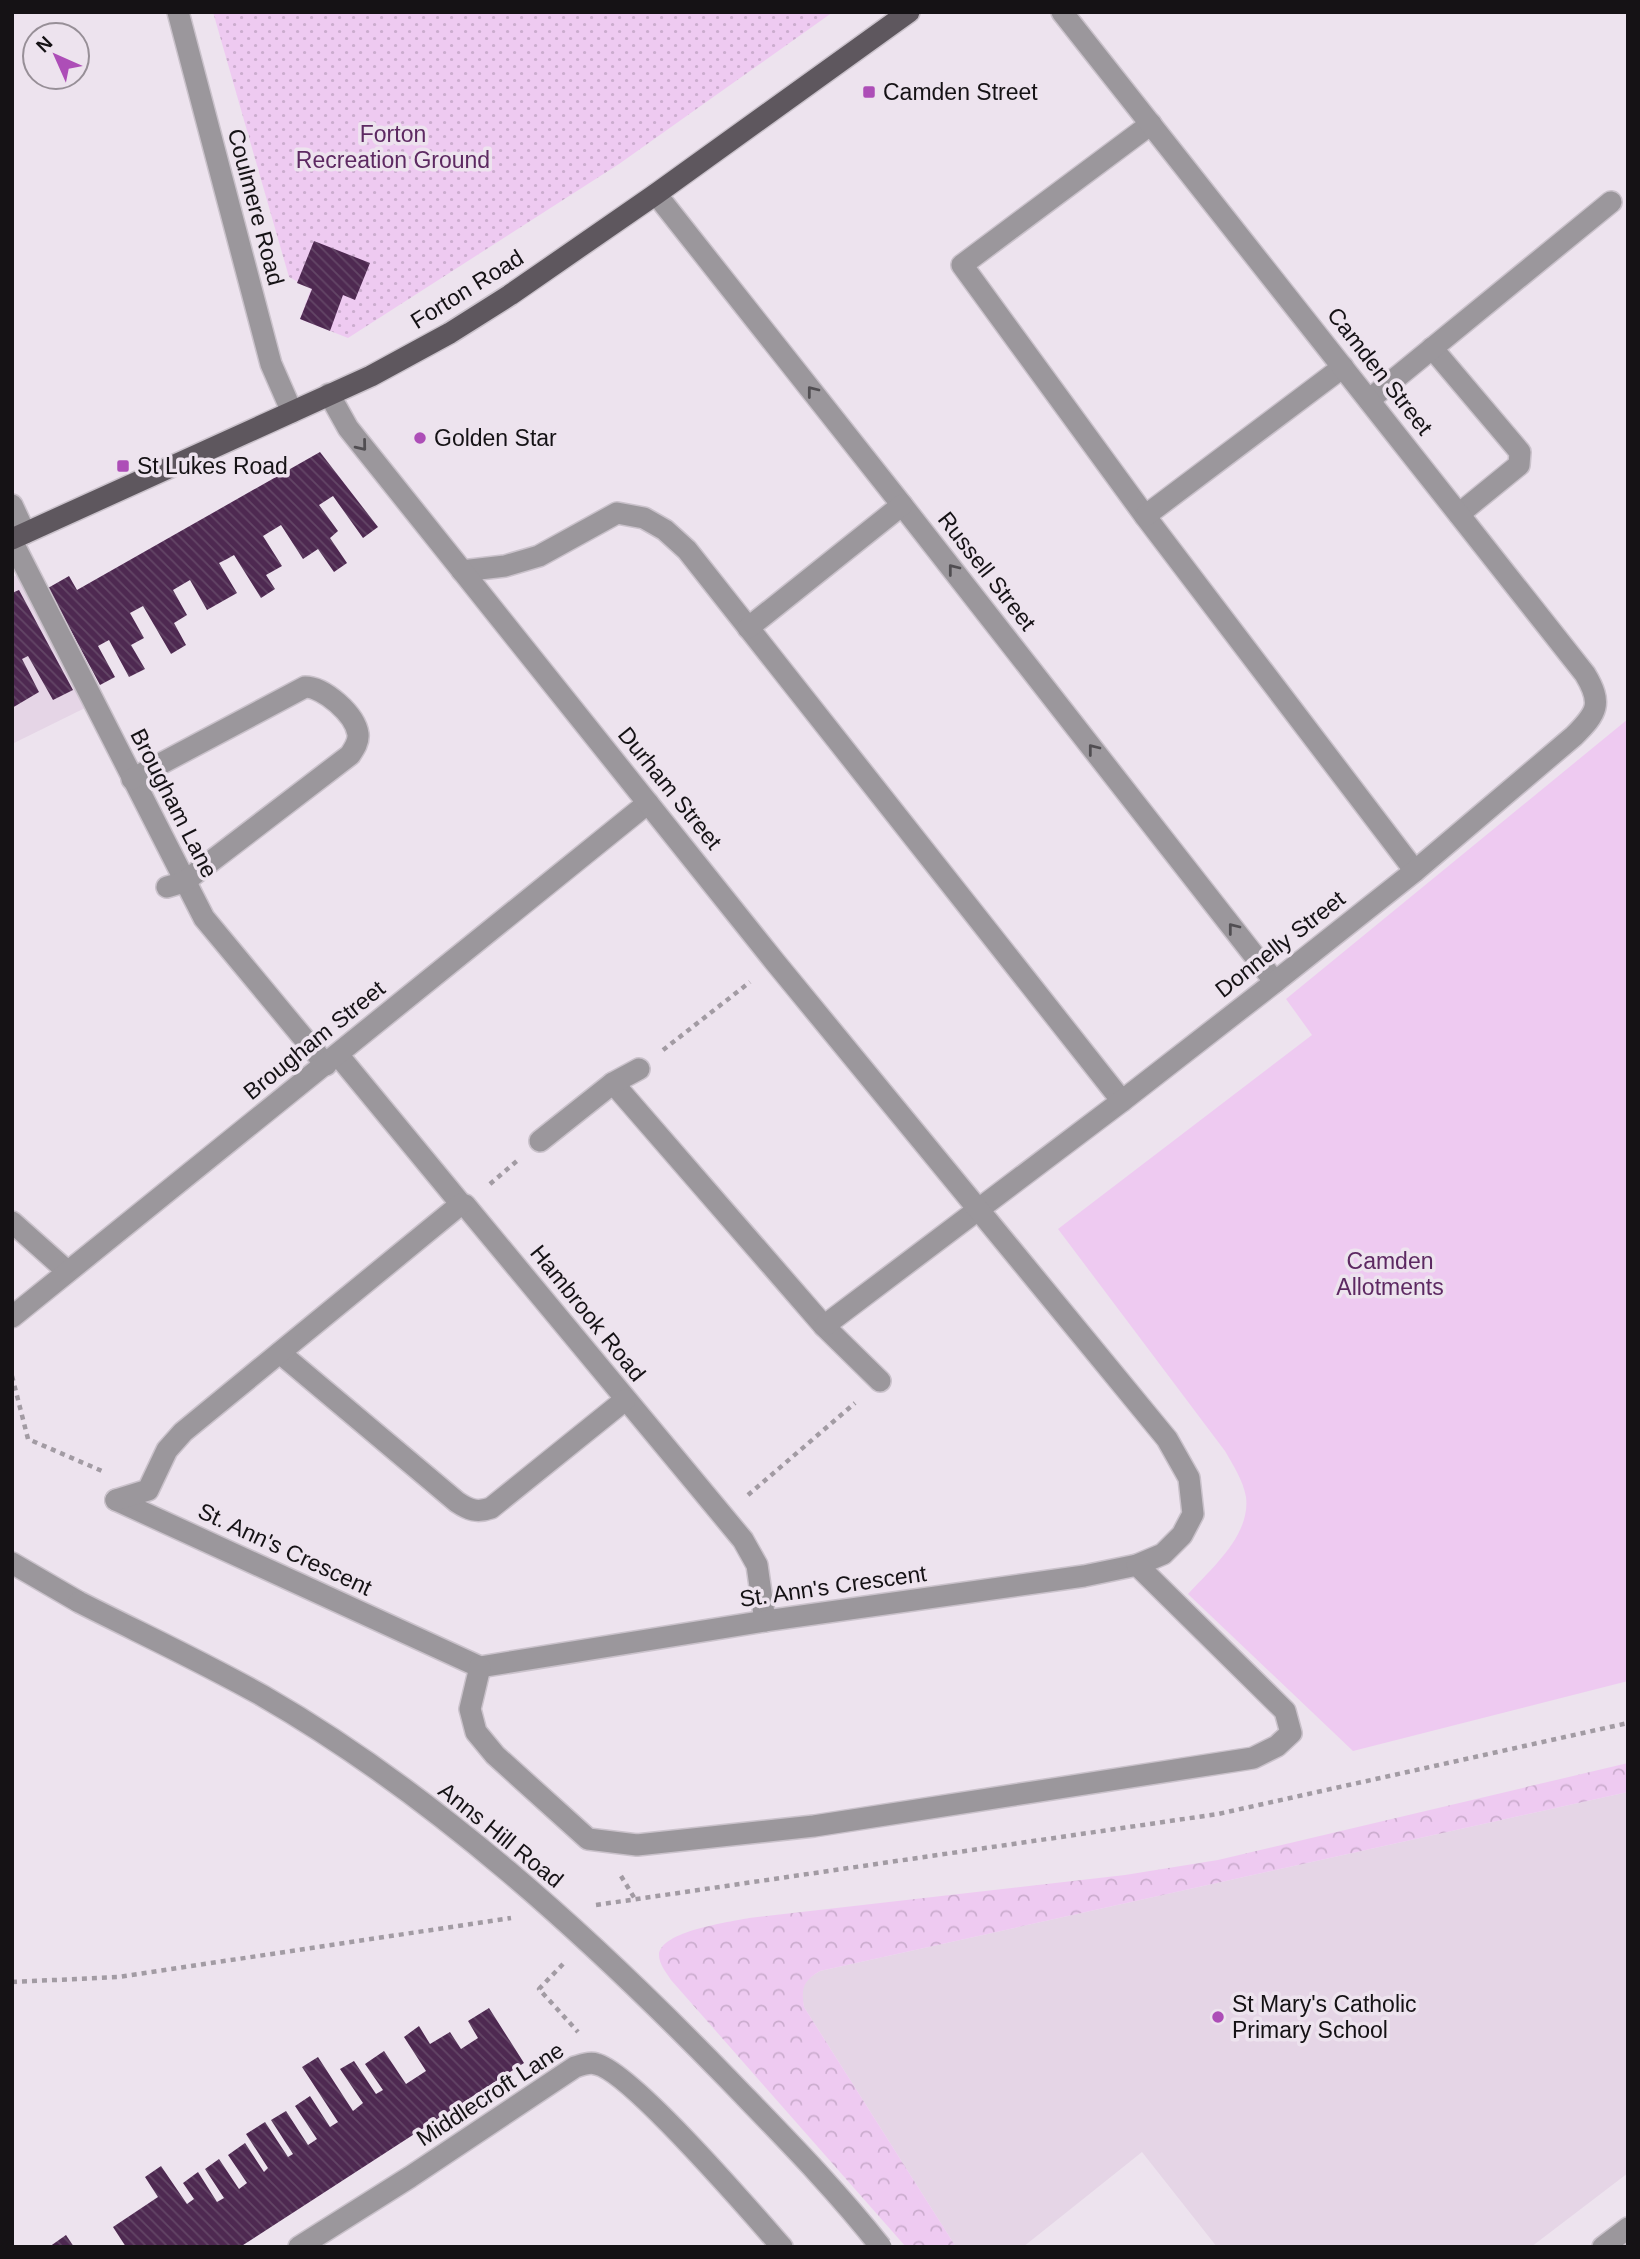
<svg xmlns="http://www.w3.org/2000/svg" width="1640" height="2259" viewBox="0 0 1640 2259" font-family="Helvetica,sans-serif">
<defs>
<pattern id="forest-crowns" width="20" height="18" patternUnits="userSpaceOnUse" patternTransform="scale(1.75)"><rect width="20" height="18" fill="#eecaf1"/><path d="M2 6a3 3 0 1 1 6 0M12 15a3 3 0 1 1 6 0" fill="none" stroke="#cbacce"/></pattern>
<pattern id="park-dots" width="8" height="8" patternUnits="userSpaceOnUse" patternTransform="scale(1.75)"><rect width="8" height="8" fill="#eecaf1"/><path d="M2 2h.1M6 6h.1" fill="none" stroke="#cbacce" stroke-width="1.8" stroke-linecap="round"/></pattern>
<pattern id="building-back-hatch" width="6" height="6" patternUnits="userSpaceOnUse" patternTransform="scale(1.75)"><rect width="6" height="6" fill="#4e2951"/><path d="M-1 5l2 2M0 0l6 6M5-1l2 2" fill="none" stroke="#634666"/></pattern>
</defs>
<rect width="100%" height="100%" fill="#ede3ee"/>
<g fill="#e5d5e6">
<path d="M 17,575 L 85,708 L 12,744 L 12,577 Z"/>
<path d="M 1628,1792 L 1628,2173 L 1531,2247 L 1217,2247 L 1142,2152 L 1023,2247 L 956,2247 L 804,2007 L 801,1990 L 807,1979 L 820,1971 Z"/>
</g>
<path fill="#eecaf1" d="M 1628,719 L 1628,1681 L 1353,1751 L 1188,1594 C 1211,1569 1251,1535 1246,1497 C 1243,1480 1233,1465 1225,1451 L 1058,1229 L 1312,1035 L 1286,999 Z"/>
<path fill="url(#forest-crowns)" d="M 1628,1763 L 1628,1792 L 820,1971 C 803,1981 801,1988 804,2007 L 956,2247 L 906,2247 L 671,1980 C 666,1972 659,1964 659,1955 C 660,1931 730,1922 749,1918 L 1125,1875 L 1218,1860 Z"/>
<path fill="url(#park-dots)" d="M 213,12 L 833,12 L 619,164 L 348,338 L 300,319 L 311,289 L 289,277 Z"/>
<g fill="url(#building-back-hatch)">
<path d="M 314,241 L 370,263 L 355,300 L 343,295 L 330,331 L 300,319 L 312,289 L 297,283 Z"/>
<path d="M 320,452 L 378,527 L 363,538 L 333,496 L 319,505 L 338,531 L 330,538 L 347,563 L 334,572 L 318,549 L 303,559 L 281,525 L 263,536 L 282,566 L 266,575 L 275,589 L 261,598 L 234,555 L 227,559 L 219,563 L 237,593 L 207,610 L 190,580 L 173,590 L 187,615 L 174,623 L 186,645 L 171,654 L 143,606 L 130,613 L 144,638 L 131,645 L 145,669 L 129,677 L 109,640 L 98,646 L 115,677 L 100,685 L 48,588 L 69,576 L 77,590 Z"/>
<path d="M 19,590 L 73,690 L 53,700 L 28,656 L 22,659 L 39,692 L 12,708 L 12,593 Z"/>
<path d="M 489,2008 L 524,2063 L 240,2247 L 126,2247 L 113,2227 L 158,2197 L 145,2177 L 161,2166 L 187,2204 L 194,2199 L 183,2183 L 198,2172 L 217,2202 L 224,2198 L 205,2169 L 219,2159 L 239,2189 L 247,2183 L 228,2155 L 245,2143 L 264,2172 L 268,2168 L 246,2134 L 265,2122 L 288,2157 L 293,2154 L 271,2120 L 286,2111 L 308,2145 L 317,2139 L 295,2106 L 310,2096 L 330,2127 L 338,2122 L 302,2067 L 318,2057 L 353,2111 L 363,2103 L 340,2069 L 354,2061 L 376,2094 L 383,2090 L 365,2064 L 384,2051 L 406,2084 L 426,2071 L 404,2037 L 419,2026 L 430,2044 L 450,2032 L 461,2049 L 478,2038 L 468,2021 Z"/>
<path d="M 66,2235 L 74,2247 L 49,2247 Z"/>
</g>
<g fill="none" stroke-linecap="round" stroke-linejoin="round">
<g stroke="#cac2cb" stroke-width="24">
<g id="minor">
<path d="M 178,12 L 271,364 L 292,412"/>
<path d="M 1151,124 L 962,265 L 1145,516 L 1415,871"/>
<path d="M 656,194 L 902,505 L 1275,982"/>
<path d="M 1432,348 L 1520,452 L 1519,465 L 1459,514"/>
<path d="M 1369,400 L 1611,202"/>
<path d="M 12,505 L 25,533"/>
<path d="M 1145,516 L 1343,367"/>
<path d="M 12,541 L 204,918 L 326,1065"/>
<path d="M 462,571 L 505,566 L 539,556 L 617,513 L 644,518 L 665,530 L 687,550 L 1122,1101"/>
<path d="M 748,628 L 902,505"/>
<path d="M 132,779 L 305,687 C 324,687 355,714 358,734 C 359,742 354,749 350,755 L 184,882 L 167,887"/>
<path d="M 338,1055 L 461,1204 L 465,1205 L 743,1540 L 757,1565 L 765,1621"/>
<path d="M 613,1083 L 824,1326 L 880,1381"/>
<path d="M 540,1141 L 613,1083 L 639,1069"/>
<path d="M 12,1222 L 67,1271"/>
<path d="M 12,1317 L 648,803"/>
<path d="M 824,1326 L 1122,1101 L 1275,982 L 1415,871 L 1574,736 C 1597,713 1603,704 1585,674 L 1062,12"/>
<path d="M 280,1353 L 457,1502 C 469,1510 477,1513 491,1508 L 625,1400"/>
<path d="M 116,1500 L 480,1667 L 765,1621 L 1084,1576 L 1137,1565 L 1163,1554 L 1182,1535 L 1193,1514 L 1189,1478 L 1167,1439 L 775,962 L 348,428 L 329,394"/>
<path d="M 116,1500 L 148,1490 L 167,1450 L 183,1432 L 461,1204"/>
<path d="M 12,1563 L 79,1602"/>
<path d="M 480,1667 L 470,1709 L 476,1732 L 495,1755 L 588,1839 L 637,1845 L 814,1826 L 1253,1758 L 1277,1746 L 1291,1733 L 1285,1711 L 1137,1565"/>
<path d="M 299,2247 L 410,2177 L 575,2067 C 581,2065 590,2062 596,2064 C 630,2071 753,2214 782,2247"/>
<path d="M 1603,2247 L 1628,2228"/>
</g>
</g>
<g stroke="#cac2cb" stroke-width="24">
<path id="major" d="M 12,539 L 371,376 L 450,333 L 510,295 L 656,194 L 909,12"/>
</g>
<g stroke="#a29ba3" stroke-width="4.5" stroke-dasharray="5 5" stroke-linecap="butt">
<path d="M 663,1050 L 750,982"/>
<path d="M 490,1184 L 518,1160"/>
<path d="M 12,1376 L 28,1439 L 102,1471"/>
<path d="M 748,1495 L 855,1403"/>
<path d="M 621,1876 L 635,1899"/>
<path d="M 596,1905 L 1218,1814 L 1628,1723"/>
<path d="M 563,1964 L 539,1989 L 578,2032"/>
<path d="M 12,1982 L 118,1977 L 511,1918"/>
</g>
<use href="#minor" stroke="#9b979c" stroke-width="21"/>
<use href="#major" stroke="#5e575e" stroke-width="21"/>
<g stroke="#cac2cb" stroke-width="24" stroke-linecap="butt">
<path id="minor-bridge" d="M 79,1602 C 140,1633 203,1662 263,1696 C 435,1795 590,1937 728,2079 C 780,2133 834,2187 881,2247"/>
</g>
<use href="#minor-bridge" stroke="#9b979c" stroke-width="21"/>
</g>
<defs><path id="oneway-chevron" d="M-2-3.5L2.5 0L-2 3.5" fill="none" stroke-width="1.6" stroke-linecap="round" stroke-linejoin="round" transform="scale(1.75)"/></defs>
<g stroke="#514e52">
<use href="#oneway-chevron" transform="translate(812 391) rotate(-128)"/>
<use href="#oneway-chevron" transform="translate(362 446) rotate(51)"/>
<use href="#oneway-chevron" transform="translate(953 569) rotate(-128)"/>
<use href="#oneway-chevron" transform="translate(1093 749) rotate(-128)"/>
<use href="#oneway-chevron" transform="translate(1233 928) rotate(-128)"/>
</g>
<g fill="#ad4eb7" stroke="#ede3ee" stroke-width="2.5">
<rect x="862" y="85" width="14" height="14" rx="3.5"/>
<circle cx="420" cy="438" r="7"/>
<rect x="116" y="459" width="14" height="14" rx="3.5"/>
<circle cx="1218" cy="2017" r="7"/>
</g>
<g text-anchor="middle" stroke-width="7" stroke-linejoin="round" paint-order="stroke">
<g font-size="23" fill="#151215" stroke="#ede3ee" text-anchor="start">
<text x="883" y="100">Camden Street</text>
<text x="434" y="446">Golden Star</text>
<text x="137" y="474">St Lukes Road</text>
<text x="1232" y="2012">St Mary's Catholic<tspan x="1232" dy="26">Primary School</tspan></text>
</g>
<g font-size="23" fill="#5d2962" stroke="#ede3ee">
<text x="393" y="142">Forton<tspan x="393" dy="26">Recreation Ground</tspan></text>
<text x="1390" y="1269">Camden<tspan x="1390" dy="26">Allotments</tspan></text>
</g>
<g font-size="23" fill="#151215" stroke="#ede3ee">
<text transform="translate(256 207) rotate(75)" y="8">Coulmere Road</text>
<text transform="translate(467 289) rotate(-32)" y="8">Forton Road</text>
<text transform="translate(1380 371) rotate(52)" y="8">Camden Street</text>
<text transform="translate(987 571) rotate(52)" y="8">Russell Street</text>
<text transform="translate(670 788) rotate(51)" y="8">Durham Street</text>
<text transform="translate(174 803) rotate(63)" y="8">Brougham Lane</text>
<text transform="translate(1280 944) rotate(-38)" y="8">Donnelly Street</text>
<text transform="translate(314 1040) rotate(-39)" y="8">Brougham Street</text>
<text transform="translate(588 1313) rotate(51)" y="8">Hambrook Road</text>
<text transform="translate(285 1549) rotate(25)" y="8">St. Ann's Crescent</text>
<text transform="translate(833 1586) rotate(-8)" y="8">St. Ann's Crescent</text>
<text transform="translate(501 1835) rotate(39)" y="8">Anns Hill Road</text>
<text transform="translate(490 2094) rotate(-33)" y="8">Middlecroft Lane</text>
</g>
</g>
<rect width="1640" height="2259" fill="none" stroke="#151215" stroke-width="28"/>
<g transform="translate(56 56) rotate(315)"><circle r="33" fill="#ede3ee" stroke="#978f97" stroke-width="2"/>
<path d="M0-5L12 26L0 18L-12 26Z" fill="#ad4eb7"/>
<text y="-10" font-size="19" font-weight="bold" text-anchor="middle" fill="#151215">N</text>
</g>
</svg>
